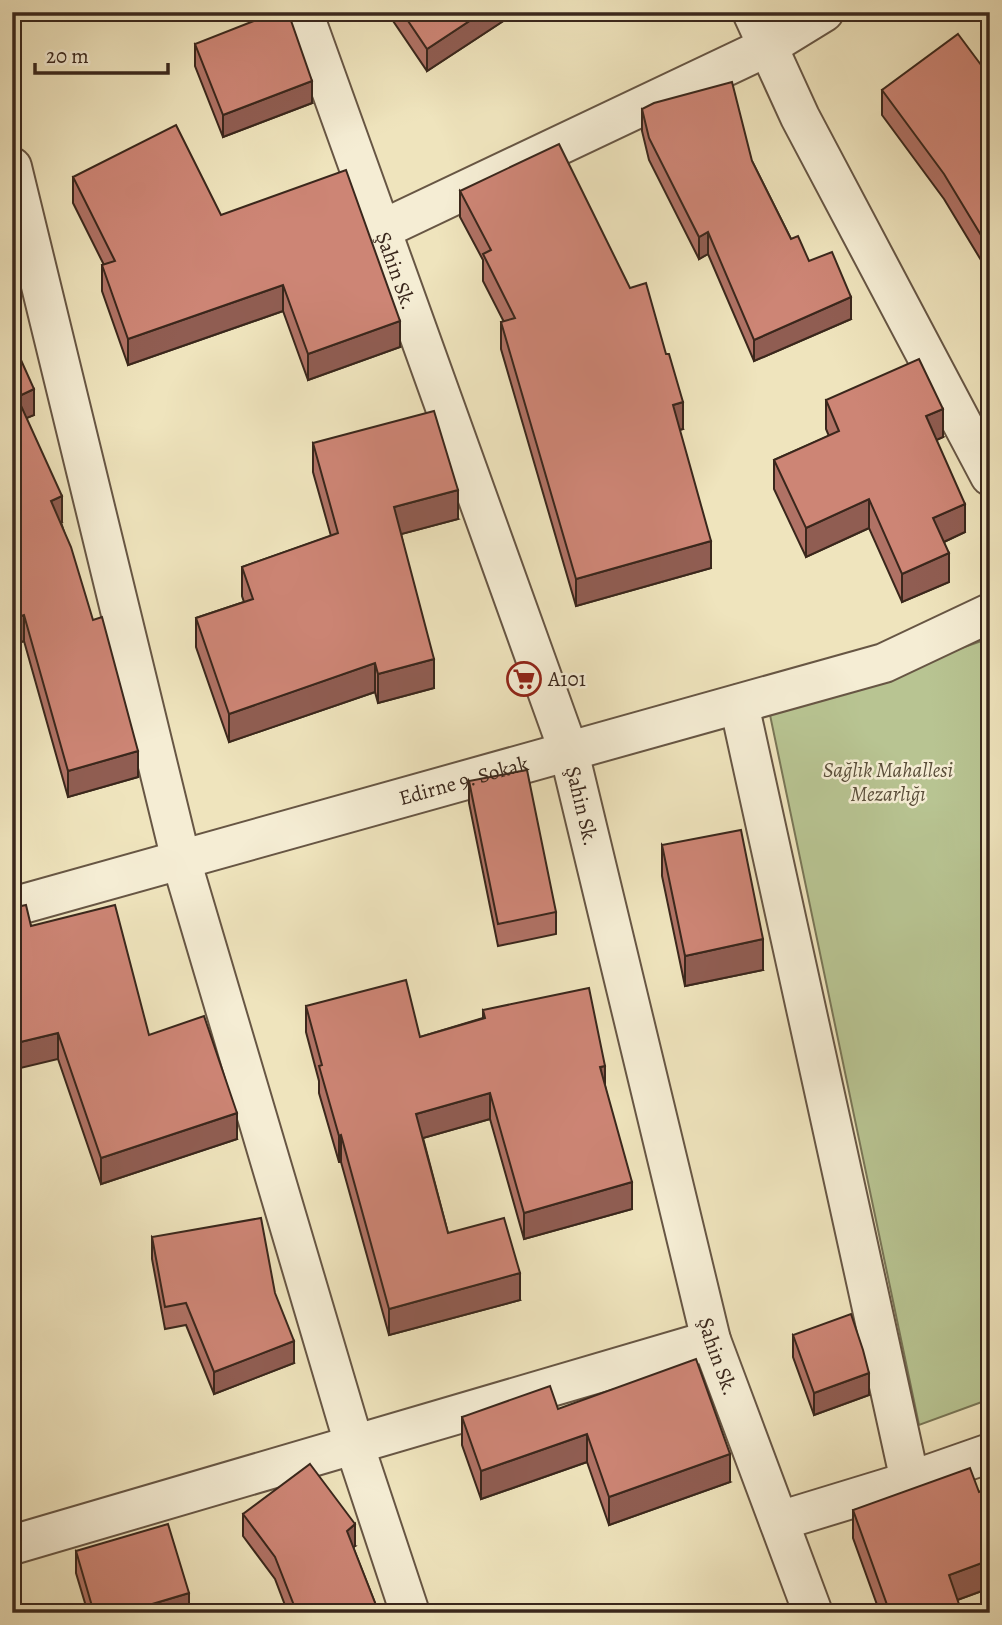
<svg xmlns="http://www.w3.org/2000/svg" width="1002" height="1625" viewBox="0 0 1002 1625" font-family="Alegreya,serif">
<rect width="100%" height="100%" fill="#efe4bd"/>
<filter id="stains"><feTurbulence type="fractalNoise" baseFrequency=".00286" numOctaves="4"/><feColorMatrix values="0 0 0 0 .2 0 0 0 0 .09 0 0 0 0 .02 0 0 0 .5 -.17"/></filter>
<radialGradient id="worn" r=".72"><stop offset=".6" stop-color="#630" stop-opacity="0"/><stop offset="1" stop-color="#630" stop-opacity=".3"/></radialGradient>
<path fill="#b8c492" stroke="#797657" stroke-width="2" d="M 990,638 L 990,1399 L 919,1425 L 770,715 Z"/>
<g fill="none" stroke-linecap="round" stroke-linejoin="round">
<g stroke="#675644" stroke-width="42">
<g id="minor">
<path id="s1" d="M 303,12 L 569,752 L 711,1340 L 813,1613"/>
<path d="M 752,12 L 800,117 L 990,476"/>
<path d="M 12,167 L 181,860 L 354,1444 L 410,1613"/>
<path d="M 381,230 L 767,47 L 824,12"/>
<path d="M 739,704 L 910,1481"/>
<path id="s2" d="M 12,907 L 884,663 L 990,613"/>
<path d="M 779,1521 L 910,1481 L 990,1453"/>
<path d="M 12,1545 L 711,1340"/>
</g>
</g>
<use href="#minor" stroke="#f5edd4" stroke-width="38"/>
</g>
<g fill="#b07265" stroke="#3a271c" stroke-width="2">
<path d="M 387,12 L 514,12 L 514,14 L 427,71 Z"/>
<path d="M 195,44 L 312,103 L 223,137 L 195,66 Z"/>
<path d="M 990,77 L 987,270 L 944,199 L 882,115 L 882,90 Z"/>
<path d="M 642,109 L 752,161 L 791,239 L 809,261 L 851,319 L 754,361 L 708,254 L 699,259 L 649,160 L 642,131 Z"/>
<path d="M 73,177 L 221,215 L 400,347 L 308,380 L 283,311 L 128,365 L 102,291 L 102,265 L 104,265 L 73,203 Z"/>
<path d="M 460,191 L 683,429 L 679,430 L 711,568 L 576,606 L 501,349 L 501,322 L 504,322 L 483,281 L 483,260 L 460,217 Z"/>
<path d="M 12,340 L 34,415 L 26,418 L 62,522 L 61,522 L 138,777 L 68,797 L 24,641 L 12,645 Z"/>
<path d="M 826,400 L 943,437 L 936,440 L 965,532 L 944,542 L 949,582 L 902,602 L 869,528 L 806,557 L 774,489 L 774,460 L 829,436 L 826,429 Z"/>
<path d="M 313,443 L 458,519 L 401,534 L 434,688 L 378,703 L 375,692 L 229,742 L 196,647 L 196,618 L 244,602 L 242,596 L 242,567 L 331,536 L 313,472 Z"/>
<path d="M 469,781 L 556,912 L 556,934 L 498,946 L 469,803 Z"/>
<path d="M 662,845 L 763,970 L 685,986 L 662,876 Z"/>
<path d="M 31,926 L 149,1035 L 237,1139 L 101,1184 L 58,1059 Z"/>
<path d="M 306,1006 L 420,1037 L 483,1018 L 483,1010 L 605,1086 L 632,1209 L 524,1239 L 490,1119 L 423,1138 L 448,1233 L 520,1300 L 389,1335 L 341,1162 L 339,1162 L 319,1093 L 319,1081 L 306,1032 Z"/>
<path d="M 152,1237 L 294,1363 L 214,1394 L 186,1325 L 165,1329 L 152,1259 Z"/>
<path d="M 793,1335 L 869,1395 L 814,1415 L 793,1357 Z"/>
<path d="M 558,1409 L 730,1482 L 609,1525 L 587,1462 L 481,1499 L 462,1445 L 462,1417 Z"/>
<path d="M 990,1488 L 990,1588 L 957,1600 L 962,1613 L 880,1613 L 853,1538 L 853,1510 L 979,1492 Z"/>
<path d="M 243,1514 L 355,1546 L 353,1547 L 379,1613 L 288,1613 L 275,1579 L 243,1536 Z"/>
<path d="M 76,1551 L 189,1613 L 88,1613 L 76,1573 Z"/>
</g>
<g fill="#905d52" stroke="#3a271c" stroke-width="2">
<path d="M 483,12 L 514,12 L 514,14 L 427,71 L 427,49 Z"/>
<path d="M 312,81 L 312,103 L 223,137 L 223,115 Z"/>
<path d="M 708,232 L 708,254 L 699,259 L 699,237 Z"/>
<path d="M 990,244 L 990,269 L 987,270 L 987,245 Z"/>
<path d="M 283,285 L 283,311 L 128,365 L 128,339 Z"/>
<path d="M 851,297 L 851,319 L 754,361 L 754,340 Z"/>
<path d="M 400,321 L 400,347 L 308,380 L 308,354 Z"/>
<path d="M 34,389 L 34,415 L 17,422 L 17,397 Z"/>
<path d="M 683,402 L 683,429 L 673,432 L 673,405 Z"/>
<path d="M 943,409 L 943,437 L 926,445 L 926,416 Z"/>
<path d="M 458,490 L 458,519 L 394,536 L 394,507 Z"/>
<path d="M 62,496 L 62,522 L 51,527 L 51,501 Z"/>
<path d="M 869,499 L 869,528 L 806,557 L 806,528 Z"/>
<path d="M 965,504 L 965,532 L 933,547 L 933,518 Z"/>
<path d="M 711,541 L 711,568 L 576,606 L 576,579 Z"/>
<path d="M 949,553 L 949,582 L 902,602 L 902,574 Z"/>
<path d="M 24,615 L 24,641 L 12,645 L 12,619 Z"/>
<path d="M 434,659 L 434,688 L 378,703 L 378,674 Z"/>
<path d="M 375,663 L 375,692 L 229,742 L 229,714 Z"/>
<path d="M 138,751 L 138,777 L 68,797 L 68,771 Z"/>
<path d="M 763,939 L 763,970 L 685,986 L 685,956 Z"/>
<path d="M 58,1033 L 58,1059 L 12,1070 L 12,1044 Z"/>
<path d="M 605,1066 L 605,1093 L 600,1067 Z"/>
<path d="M 490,1093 L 490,1119 L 416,1140 L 416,1114 Z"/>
<path d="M 237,1113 L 237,1139 L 101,1184 L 101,1158 Z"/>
<path d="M 341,1135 L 341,1162 L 339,1162 L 339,1136 Z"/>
<path d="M 632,1182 L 632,1209 L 524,1239 L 524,1213 Z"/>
<path d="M 520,1273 L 520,1300 L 389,1335 L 389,1309 Z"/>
<path d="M 294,1341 L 294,1363 L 214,1394 L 214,1372 Z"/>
<path d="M 869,1373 L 869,1395 L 814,1415 L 814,1393 Z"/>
<path d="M 587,1434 L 587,1462 L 481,1499 L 481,1471 Z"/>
<path d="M 730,1454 L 730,1482 L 609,1525 L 609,1497 Z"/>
<path d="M 355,1524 L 355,1546 L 347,1552 L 347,1531 Z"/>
<path d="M 990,1560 L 990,1588 L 949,1603 L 949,1575 Z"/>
<path d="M 189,1593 L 189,1613 L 122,1613 Z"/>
</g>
<g fill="#cd8575" stroke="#3a271c" stroke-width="2">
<path d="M 277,12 L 288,12 L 312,81 L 223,115 L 195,44 Z"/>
<path d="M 402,12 L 483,12 L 427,49 Z"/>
<path d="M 958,34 L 990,77 L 990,244 L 987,245 L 944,174 L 882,90 Z"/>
<path d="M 732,82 L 752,161 L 791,239 L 798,236 L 809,261 L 832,252 L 851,297 L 754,340 L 708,232 L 699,237 L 649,138 L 642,109 L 654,103 Z"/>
<path d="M 176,125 L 221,215 L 346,170 L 400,321 L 308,354 L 283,285 L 128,339 L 102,265 L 115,261 L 73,177 Z"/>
<path d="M 559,144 L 630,288 L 646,283 L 666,354 L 669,354 L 683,402 L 673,405 L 711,541 L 576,579 L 501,322 L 515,318 L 483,254 L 491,250 L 460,191 Z"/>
<path d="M 12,340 L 34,389 L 17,397 L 62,496 L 51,501 L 71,547 L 93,620 L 102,617 L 138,751 L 68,771 L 24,615 L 12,619 Z"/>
<path d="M 919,359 L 943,409 L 926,416 L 965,504 L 933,518 L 949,553 L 902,574 L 869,499 L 806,528 L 774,460 L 839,431 L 826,400 Z"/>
<path d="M 434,411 L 458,490 L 394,507 L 434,659 L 378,674 L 375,663 L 229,714 L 196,618 L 253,599 L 242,567 L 338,533 L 313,443 Z"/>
<path d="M 527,770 L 556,912 L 498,924 L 469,781 Z"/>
<path d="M 741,830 L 763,939 L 685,956 L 662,845 Z"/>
<path d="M 26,905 L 31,926 L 115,905 L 149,1035 L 204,1016 L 237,1113 L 101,1158 L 58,1033 L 12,1044 L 12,908 Z"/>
<path d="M 406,980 L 420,1037 L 485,1018 L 483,1010 L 589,988 L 605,1066 L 600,1067 L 632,1182 L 524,1213 L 490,1093 L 416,1114 L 448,1233 L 504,1218 L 520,1273 L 389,1309 L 341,1135 L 339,1136 L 319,1066 L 322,1065 L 306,1006 Z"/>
<path d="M 261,1218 L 275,1293 L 294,1341 L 214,1372 L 186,1303 L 165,1307 L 152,1237 Z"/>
<path d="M 851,1314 L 863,1350 L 869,1373 L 814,1393 L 793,1335 Z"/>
<path d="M 696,1359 L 730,1454 L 609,1497 L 587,1434 L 481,1471 L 462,1417 L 550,1386 L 558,1409 Z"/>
<path d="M 310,1464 L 355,1524 L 347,1531 L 379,1613 L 297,1613 L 275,1557 L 243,1514 Z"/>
<path d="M 970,1468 L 979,1492 L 990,1488 L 990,1560 L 949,1575 L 962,1613 L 890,1613 L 853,1510 Z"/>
<path d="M 168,1524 L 189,1593 L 122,1613 L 94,1613 L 76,1551 Z"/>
</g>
<defs>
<g id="supermarket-ring" transform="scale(1.75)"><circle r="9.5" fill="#f5edd4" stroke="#8f2418" stroke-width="1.5"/><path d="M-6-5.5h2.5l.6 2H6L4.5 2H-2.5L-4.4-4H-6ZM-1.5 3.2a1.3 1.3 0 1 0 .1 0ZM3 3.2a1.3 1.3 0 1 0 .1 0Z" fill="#8f2418"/></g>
</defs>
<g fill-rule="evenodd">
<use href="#supermarket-ring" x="524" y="679"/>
</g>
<g text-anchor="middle" stroke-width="5" stroke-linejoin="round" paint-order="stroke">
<g font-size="21" fill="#3a271c" stroke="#f5edd4">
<text dy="7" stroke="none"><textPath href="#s1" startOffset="275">Şahin Sk.</textPath></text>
<text dy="7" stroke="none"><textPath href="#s2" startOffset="469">Edirne 9. Sokak</textPath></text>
<text dy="7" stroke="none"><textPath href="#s1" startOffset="842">Şahin Sk.</textPath></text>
<text dy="7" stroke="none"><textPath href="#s1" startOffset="1409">Şahin Sk.</textPath></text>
</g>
<g font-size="21" fill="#3a271c" stroke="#f5edd4" text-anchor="start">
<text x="548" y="686">A101</text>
</g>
<g font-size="21" font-style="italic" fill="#5a4e3a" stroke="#f5edd4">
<text x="888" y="777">Sağlık Mahallesi<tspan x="888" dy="24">Mezarlığı</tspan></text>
</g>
</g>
<rect width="1002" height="1625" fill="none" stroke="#efe4bd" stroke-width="42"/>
<rect x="14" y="14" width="974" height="1597" fill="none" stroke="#3a271c" stroke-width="3.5"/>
<rect x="21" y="21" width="960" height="1583" fill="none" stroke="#3a271c" stroke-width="2"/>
<path d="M35 63v10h133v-10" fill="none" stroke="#3a271c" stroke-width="3.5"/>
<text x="46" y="63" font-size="21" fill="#3a271c" stroke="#f5edd4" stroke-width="5" paint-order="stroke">20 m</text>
<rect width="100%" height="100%" filter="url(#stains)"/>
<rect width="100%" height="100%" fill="url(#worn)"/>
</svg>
